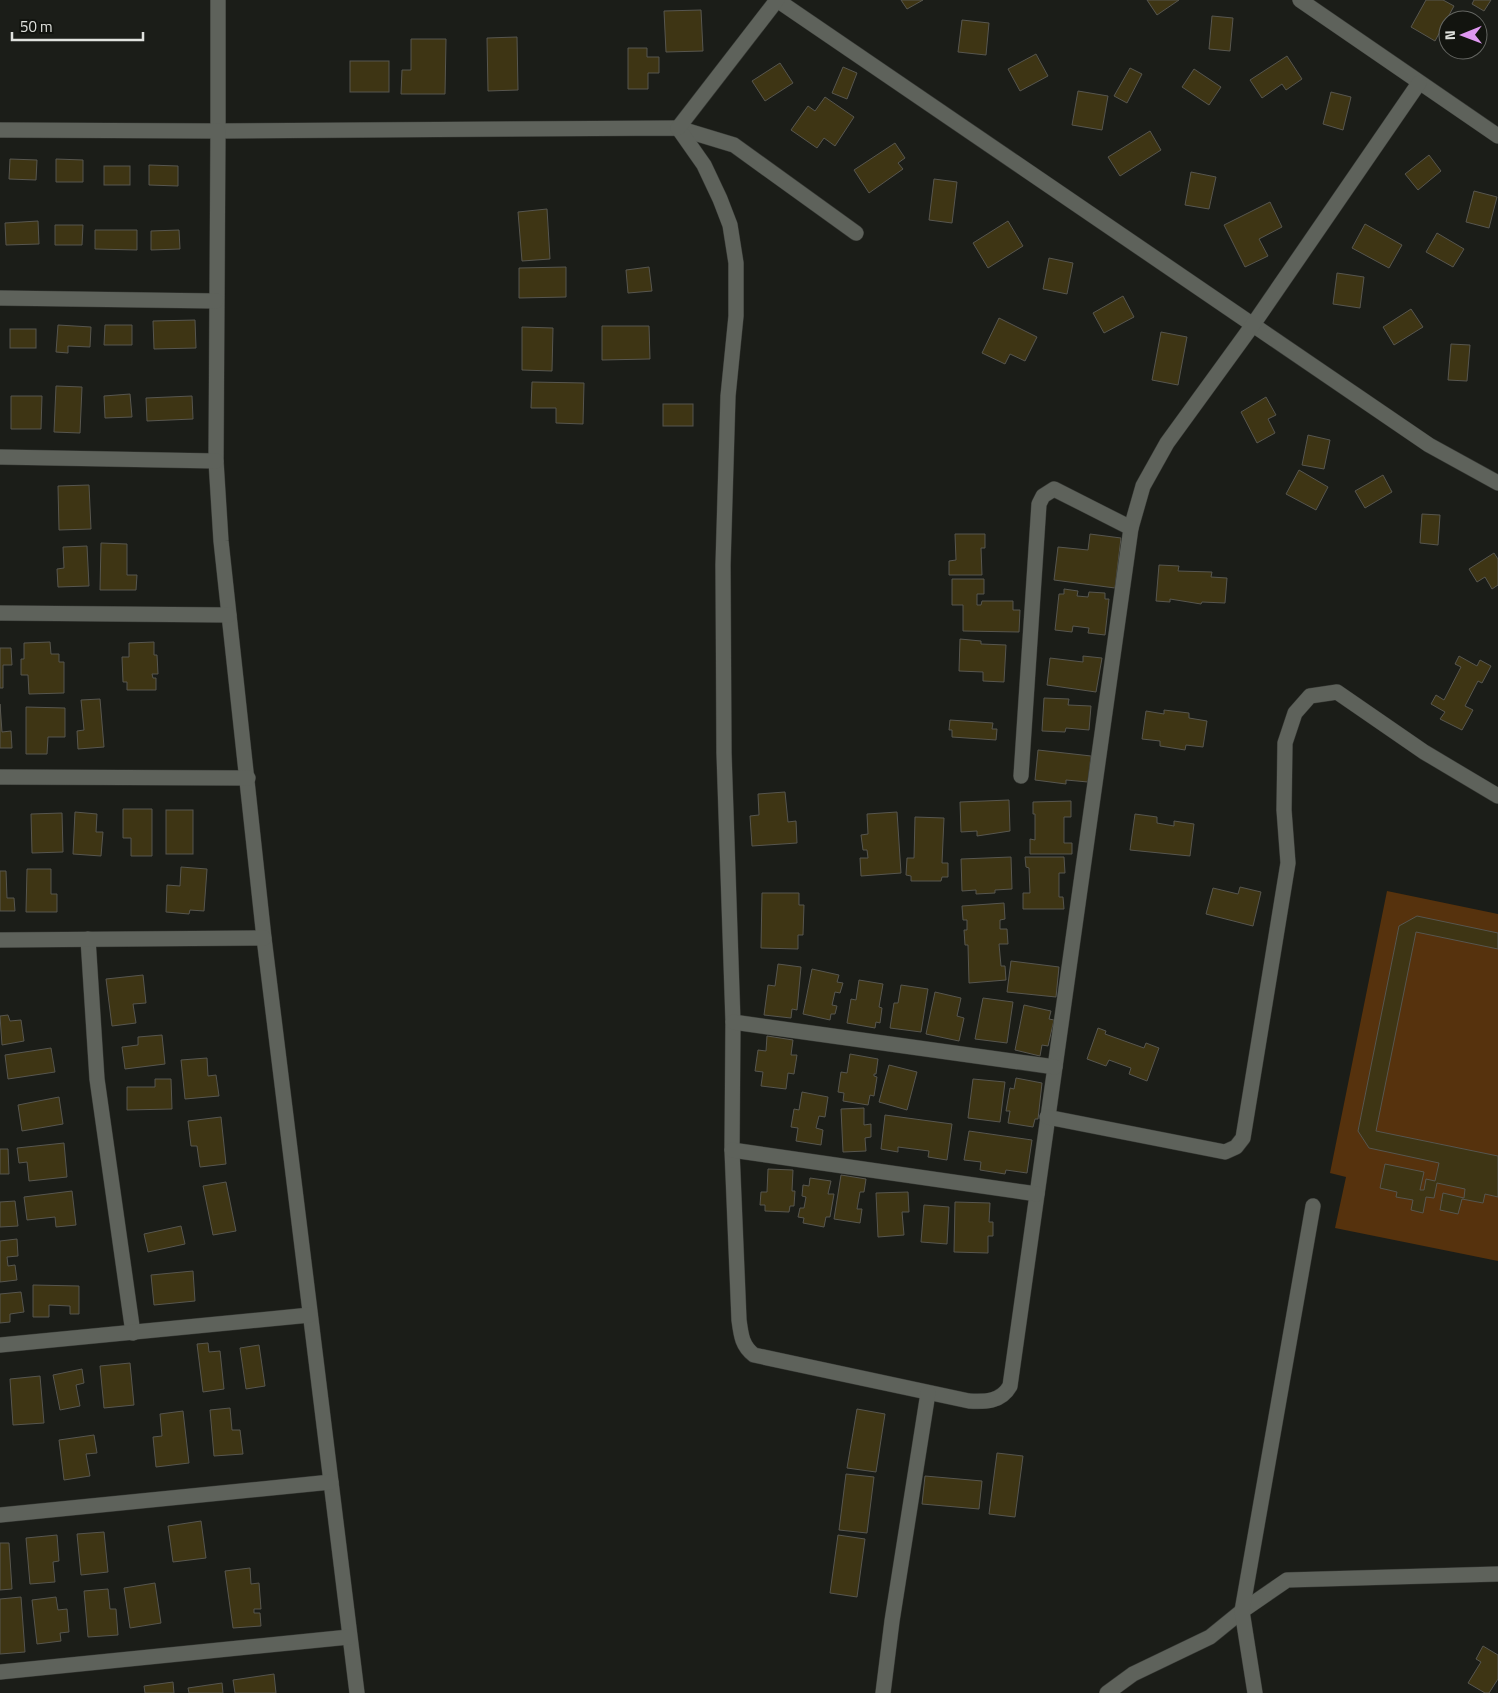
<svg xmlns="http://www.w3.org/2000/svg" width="1498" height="1693" viewBox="0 0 1498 1693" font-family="'Titillium Web',sans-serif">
<rect width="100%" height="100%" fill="#1b1d18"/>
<path fill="#56320d" d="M 1387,891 L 1498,914 L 1498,1261 L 1335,1228 L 1346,1177 L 1330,1173 Z"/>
<g fill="#3e3514" stroke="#57564f">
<path d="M 901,0 L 923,0 L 907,9 Z"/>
<path d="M 1147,0 L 1179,0 L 1157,15 Z"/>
<path d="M 1426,0 L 1443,0 L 1454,6 L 1435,41 L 1411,27 Z"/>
<path d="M 1474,0 L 1491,0 L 1484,11 L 1472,4 Z"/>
<path d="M 701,10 L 703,51 L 666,52 L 664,11 Z"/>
<path d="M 1212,16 L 1233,18 L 1230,51 L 1209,49 Z"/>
<path d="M 962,20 L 989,23 L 986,55 L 958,52 Z"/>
<path d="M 517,37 L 518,90 L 488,91 L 487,38 Z"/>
<path d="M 411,39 L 446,39 L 445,94 L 401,94 L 402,70 L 411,70 Z"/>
<path d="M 628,48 L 647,48 L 647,57 L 659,57 L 659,73 L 648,73 L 648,89 L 628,89 Z"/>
<path d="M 1036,54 L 1048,76 L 1020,91 L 1008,69 Z"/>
<path d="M 1287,56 L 1302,79 L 1286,90 L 1282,84 L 1262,98 L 1250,80 Z"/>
<rect x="350" y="61" width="39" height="31"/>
<path d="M 780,63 L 793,83 L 765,101 L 752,81 Z"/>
<path d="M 843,67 L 857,73 L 847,99 L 832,93 Z"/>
<path d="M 1130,68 L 1142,74 L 1127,103 L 1114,96 Z"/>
<path d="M 1194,69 L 1221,87 L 1209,105 L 1182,87 Z"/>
<path d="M 1078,91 L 1108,96 L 1102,130 L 1072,125 Z"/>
<path d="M 1331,92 L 1351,97 L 1343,130 L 1323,124 Z"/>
<path d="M 825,97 L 854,117 L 835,146 L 824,138 L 817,148 L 791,130 L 808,106 L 815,111 Z"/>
<path d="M 1150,131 L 1161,150 L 1120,176 L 1108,157 Z"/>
<path d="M 895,143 L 905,158 L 898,163 L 903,169 L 869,193 L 854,170 Z"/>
<path d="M 1429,155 L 1441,171 L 1418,190 L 1405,174 Z"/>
<path d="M 10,159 L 37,160 L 36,180 L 9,179 Z"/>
<path d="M 56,159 L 83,160 L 83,182 L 56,182 Z"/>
<path d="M 149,165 L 178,166 L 178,186 L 149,185 Z"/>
<rect x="104" y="166" width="26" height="19"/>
<path d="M 1191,172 L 1216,177 L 1209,209 L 1185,205 Z"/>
<path d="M 934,179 L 957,182 L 952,223 L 929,220 Z"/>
<path d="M 1474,191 L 1497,197 L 1489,228 L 1466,222 Z"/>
<path d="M 1270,202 L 1282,227 L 1259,239 L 1268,256 L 1245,267 L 1224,225 Z"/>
<path d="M 547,209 L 550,259 L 522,261 L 518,212 Z"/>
<path d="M 38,221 L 39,244 L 6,245 L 5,223 Z"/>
<path d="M 1008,221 L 1023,246 L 988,268 L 973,243 Z"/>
<path d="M 1365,224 L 1402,245 L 1389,268 L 1352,248 Z"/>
<path d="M 55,225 L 83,225 L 82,245 L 55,245 Z"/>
<path d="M 95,230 L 137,230 L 137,250 L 95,249 Z"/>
<path d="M 179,230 L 180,249 L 151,250 L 151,231 Z"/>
<path d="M 1437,233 L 1464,249 L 1453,267 L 1426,252 Z"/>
<path d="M 1049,258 L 1073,263 L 1067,294 L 1043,289 Z"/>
<path d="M 566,267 L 566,297 L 519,298 L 519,268 Z"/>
<path d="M 649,267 L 652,291 L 628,293 L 626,270 Z"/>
<path d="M 1337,273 L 1364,277 L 1360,308 L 1333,304 Z"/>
<path d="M 1123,296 L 1134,317 L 1104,333 L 1093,313 Z"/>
<path d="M 1411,309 L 1423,327 L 1394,345 L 1383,327 Z"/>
<path d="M 999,318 L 1037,337 L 1025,361 L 1010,354 L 1005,364 L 982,353 Z"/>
<path d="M 195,320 L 196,348 L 154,349 L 153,321 Z"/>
<path d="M 58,325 L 91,327 L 90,347 L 68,346 L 68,353 L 56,352 Z"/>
<path d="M 105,325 L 132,325 L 132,345 L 104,345 Z"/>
<path d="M 602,326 L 649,326 L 650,359 L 602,360 Z"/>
<path d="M 522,327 L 553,328 L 552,371 L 522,370 Z"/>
<rect x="10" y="329" width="26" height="19"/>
<path d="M 1161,332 L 1187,337 L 1178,385 L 1152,380 Z"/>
<path d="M 1451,344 L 1470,345 L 1467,381 L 1448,380 Z"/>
<path d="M 532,382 L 584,383 L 583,424 L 556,423 L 556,408 L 531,408 Z"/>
<path d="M 56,386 L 82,387 L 80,433 L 54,432 Z"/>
<path d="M 130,394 L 132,417 L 105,418 L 104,396 Z"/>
<path d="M 11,396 L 42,396 L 41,429 L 11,429 Z"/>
<path d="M 192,396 L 193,419 L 147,421 L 146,398 Z"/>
<path d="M 1266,397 L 1276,415 L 1268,419 L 1275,433 L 1257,443 L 1241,412 Z"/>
<rect x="663" y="404" width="30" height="22"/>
<path d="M 1308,435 L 1330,440 L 1324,469 L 1302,465 Z"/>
<path d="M 1299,470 L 1328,487 L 1316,510 L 1286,494 Z"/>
<path d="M 1383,475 L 1392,492 L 1365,508 L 1355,491 Z"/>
<path d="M 89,485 L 91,529 L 59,530 L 58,486 Z"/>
<path d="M 1422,514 L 1440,515 L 1438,545 L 1420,543 Z"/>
<path d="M 955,534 L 985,534 L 985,548 L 981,548 L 982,575 L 949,575 L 949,561 L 956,560 Z"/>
<path d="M 1090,534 L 1121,538 L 1115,588 L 1054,580 L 1058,547 L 1088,550 Z"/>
<path d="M 101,543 L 127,544 L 127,575 L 137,575 L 136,590 L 100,590 Z"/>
<path d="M 87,546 L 89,586 L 58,587 L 57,569 L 64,568 L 63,547 Z"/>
<path d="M 1494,553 L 1498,559 L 1498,585 L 1492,589 L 1485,577 L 1477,582 L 1469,569 Z"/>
<path d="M 1159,565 L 1179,566 L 1178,571 L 1212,572 L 1211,577 L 1227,578 L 1225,603 L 1202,602 L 1201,604 L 1170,599 L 1170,602 L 1156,601 Z"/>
<path d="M 952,579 L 984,579 L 984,594 L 977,594 L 977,605 L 981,605 L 982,601 L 1013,601 L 1013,610 L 1020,610 L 1019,632 L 963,631 L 963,605 L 952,605 Z"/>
<path d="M 1064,589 L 1078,591 L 1077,596 L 1088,597 L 1089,592 L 1105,593 L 1105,599 L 1109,599 L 1105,635 L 1088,633 L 1089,628 L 1073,626 L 1072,632 L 1055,630 L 1059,594 L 1064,594 Z"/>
<path d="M 960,639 L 981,641 L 981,644 L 1006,645 L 1004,682 L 983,681 L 983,672 L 959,671 Z"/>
<path d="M 50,642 L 51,654 L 59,654 L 59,662 L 64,662 L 64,693 L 29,694 L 28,675 L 21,675 L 21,659 L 24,659 L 24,643 Z"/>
<path d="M 154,642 L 154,655 L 157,655 L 158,674 L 152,674 L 153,678 L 156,678 L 156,690 L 127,690 L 127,682 L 123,682 L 122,657 L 129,657 L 129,643 Z"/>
<path d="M 0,648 L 11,648 L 12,665 L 3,665 L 3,688 L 0,688 Z"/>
<path d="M 1083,656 L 1102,658 L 1096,692 L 1047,685 L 1050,658 L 1083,662 Z"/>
<path d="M 1459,656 L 1477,666 L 1480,660 L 1491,666 L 1482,683 L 1478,681 L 1465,706 L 1473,710 L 1462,730 L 1440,719 L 1445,712 L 1431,704 L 1436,695 L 1444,700 L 1461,667 L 1455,664 Z"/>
<path d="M 1044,698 L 1069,699 L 1068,705 L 1091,706 L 1089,730 L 1066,728 L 1065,732 L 1042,731 Z"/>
<path d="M 100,699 L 104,747 L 78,749 L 77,731 L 84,730 L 81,700 Z"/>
<path d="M 0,704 L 2,732 L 11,731 L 12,748 L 0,748 Z"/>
<path d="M 26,707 L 65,708 L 65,737 L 48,737 L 47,754 L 26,754 Z"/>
<path d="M 1164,710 L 1189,713 L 1189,718 L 1207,721 L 1203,747 L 1186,745 L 1185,750 L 1160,746 L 1160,741 L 1142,739 L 1146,711 L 1164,714 Z"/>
<path d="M 950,720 L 993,723 L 992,729 L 997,729 L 996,740 L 952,737 L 952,730 L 949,730 Z"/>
<path d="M 1038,750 L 1091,756 L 1088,782 L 1066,780 L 1066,784 L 1035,780 Z"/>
<path d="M 785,792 L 788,822 L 796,821 L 797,843 L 752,846 L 750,816 L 759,815 L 758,794 Z"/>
<path d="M 1009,800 L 1010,831 L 977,836 L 977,831 L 961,832 L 960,802 Z"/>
<path d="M 1071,801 L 1071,817 L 1064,817 L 1064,843 L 1072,843 L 1072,854 L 1030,854 L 1030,839 L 1035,840 L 1035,814 L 1033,814 L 1033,802 Z"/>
<path d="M 123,809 L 152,809 L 152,856 L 131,856 L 131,838 L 123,838 Z"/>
<rect x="166" y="810" width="27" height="44"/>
<path d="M 75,812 L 97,814 L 96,832 L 103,832 L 101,856 L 73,854 Z"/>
<path d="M 897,812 L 901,873 L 861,876 L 860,858 L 868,858 L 867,850 L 863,850 L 861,835 L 868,834 L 867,814 Z"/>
<path d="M 62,813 L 63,852 L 32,853 L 31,814 Z"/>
<path d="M 1135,814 L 1157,817 L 1157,823 L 1174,826 L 1174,821 L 1194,824 L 1190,856 L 1130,850 Z"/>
<path d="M 915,817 L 944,818 L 942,863 L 948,863 L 948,877 L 942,877 L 941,881 L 911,881 L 911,876 L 906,875 L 907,858 L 914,858 Z"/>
<path d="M 1011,857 L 1012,889 L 995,890 L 995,893 L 976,894 L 976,890 L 962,891 L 961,859 Z"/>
<path d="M 1025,857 L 1064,857 L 1065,873 L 1059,873 L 1059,897 L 1063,897 L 1064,909 L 1023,909 L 1023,893 L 1030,893 L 1029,868 L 1026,867 Z"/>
<path d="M 181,867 L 207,869 L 204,911 L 190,910 L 189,914 L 166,912 L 167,885 L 180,886 Z"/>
<path d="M 27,869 L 51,869 L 51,894 L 57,894 L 57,912 L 26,912 Z"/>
<path d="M 0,871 L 6,871 L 7,898 L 14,898 L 15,911 L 0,911 Z"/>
<path d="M 1240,887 L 1261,892 L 1253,926 L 1206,914 L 1213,888 L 1238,894 Z"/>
<path d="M 762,893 L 799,893 L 799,905 L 804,905 L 803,935 L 798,935 L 798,949 L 761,948 Z"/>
<path d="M 1004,903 L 1005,919 L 1000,920 L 1000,929 L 1007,929 L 1008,944 L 999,944 L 1001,966 L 1005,966 L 1006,980 L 969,983 L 968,945 L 965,945 L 964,930 L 967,930 L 967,920 L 963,920 L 962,906 Z"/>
<path d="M 1417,916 L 1498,933 L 1498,949 L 1416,932 L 1376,1131 L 1498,1156 L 1498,1197 L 1485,1194 L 1483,1203 L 1462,1199 L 1458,1214 L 1440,1210 L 1443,1193 L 1464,1198 L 1465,1189 L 1437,1183 L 1434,1198 L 1426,1197 L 1423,1213 L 1411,1210 L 1413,1200 L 1396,1197 L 1397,1192 L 1380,1188 L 1385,1164 L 1424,1172 L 1420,1190 L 1424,1190 L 1426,1179 L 1435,1181 L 1439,1163 L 1369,1148 L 1358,1131 L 1399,926 Z"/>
<path d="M 1011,961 L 1059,967 L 1056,997 L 1007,992 Z"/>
<path d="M 778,964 L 801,967 L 797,1010 L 792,1009 L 791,1018 L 764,1015 L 768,985 L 775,986 Z"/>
<path d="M 812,969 L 839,975 L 837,982 L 843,983 L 840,993 L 835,992 L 832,1005 L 837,1006 L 835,1014 L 831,1014 L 830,1020 L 803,1014 Z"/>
<path d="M 143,975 L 146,1003 L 133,1004 L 136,1023 L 112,1026 L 106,979 Z"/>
<path d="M 859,980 L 883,984 L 879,1007 L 882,1008 L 880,1023 L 876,1022 L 875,1028 L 847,1023 L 851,999 L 856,1000 Z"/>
<path d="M 901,985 L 928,989 L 921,1032 L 890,1028 L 894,1003 L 898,1003 Z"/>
<path d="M 935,992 L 961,998 L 957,1016 L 964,1018 L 959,1041 L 926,1034 Z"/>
<path d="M 983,998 L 1013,1002 L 1007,1043 L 975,1039 Z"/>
<path d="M 1024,1005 L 1051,1011 L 1049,1019 L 1054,1020 L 1048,1046 L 1042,1045 L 1040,1056 L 1015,1050 Z"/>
<path d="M 8,1015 L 10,1021 L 21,1020 L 24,1041 L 2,1045 L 0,1016 Z"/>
<path d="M 1098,1028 L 1106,1031 L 1105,1034 L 1144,1048 L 1146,1043 L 1159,1048 L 1147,1081 L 1129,1074 L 1131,1068 L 1109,1060 L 1106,1066 L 1087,1059 Z"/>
<path d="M 162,1035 L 165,1064 L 125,1069 L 122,1047 L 138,1045 L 138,1037 Z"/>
<path d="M 767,1036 L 793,1040 L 791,1055 L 797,1055 L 794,1074 L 788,1073 L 786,1089 L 761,1086 L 763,1072 L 755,1071 L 758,1050 L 766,1051 Z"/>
<path d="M 51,1048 L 55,1072 L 8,1079 L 5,1055 Z"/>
<path d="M 850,1054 L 878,1059 L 876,1074 L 874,1074 L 874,1076 L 877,1077 L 874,1096 L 870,1095 L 868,1105 L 843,1101 L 844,1093 L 838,1092 L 841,1072 L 847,1073 Z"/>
<path d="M 207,1058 L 208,1076 L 216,1075 L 219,1096 L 185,1099 L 181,1060 Z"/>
<path d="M 889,1065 L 917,1072 L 907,1110 L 879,1102 Z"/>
<path d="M 1016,1078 L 1042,1083 L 1038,1119 L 1035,1119 L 1033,1127 L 1008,1123 L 1010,1111 L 1006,1111 L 1010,1088 L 1014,1089 Z"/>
<path d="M 155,1079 L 171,1079 L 172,1109 L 127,1110 L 127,1087 L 155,1087 Z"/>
<path d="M 973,1079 L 1005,1082 L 1000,1122 L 968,1118 Z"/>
<path d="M 802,1092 L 828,1097 L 825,1117 L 819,1116 L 816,1128 L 823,1130 L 821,1145 L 796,1141 L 798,1128 L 791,1127 L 794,1109 L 799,1110 Z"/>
<path d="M 59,1097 L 63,1124 L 22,1131 L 18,1105 Z"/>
<path d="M 864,1108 L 864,1125 L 871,1124 L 871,1137 L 865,1138 L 866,1151 L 843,1152 L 841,1109 Z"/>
<path d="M 885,1115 L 952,1124 L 947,1160 L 928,1157 L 929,1151 L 898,1147 L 898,1152 L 881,1149 Z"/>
<path d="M 221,1117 L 226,1164 L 200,1167 L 197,1146 L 191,1146 L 188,1121 Z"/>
<path d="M 969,1131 L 1032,1140 L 1027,1173 L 1006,1170 L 1005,1174 L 980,1170 L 981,1162 L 964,1160 Z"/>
<path d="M 64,1143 L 67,1177 L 29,1181 L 27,1162 L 19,1163 L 17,1148 Z"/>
<path d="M 0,1149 L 8,1149 L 9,1174 L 0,1174 Z"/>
<path d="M 768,1169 L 793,1170 L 792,1191 L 795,1191 L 794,1206 L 790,1206 L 789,1212 L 765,1211 L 765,1205 L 760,1205 L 761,1192 L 767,1192 Z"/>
<path d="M 841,1175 L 866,1179 L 864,1192 L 860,1192 L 857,1209 L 862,1209 L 860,1223 L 834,1219 Z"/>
<path d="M 810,1178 L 831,1181 L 828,1194 L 834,1194 L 830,1217 L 826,1217 L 824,1227 L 803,1223 L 804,1218 L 798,1217 L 800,1208 L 804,1208 L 806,1197 L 802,1196 L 803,1185 L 809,1186 Z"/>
<path d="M 226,1182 L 236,1231 L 213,1235 L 203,1186 Z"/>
<path d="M 72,1191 L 76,1225 L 56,1227 L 55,1217 L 27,1220 L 24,1197 Z"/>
<path d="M 908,1192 L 909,1212 L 902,1212 L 904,1235 L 878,1237 L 876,1193 Z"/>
<path d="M 15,1201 L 18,1226 L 0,1227 L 0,1202 Z"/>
<path d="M 955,1202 L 990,1203 L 989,1222 L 993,1222 L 993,1236 L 988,1236 L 988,1253 L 954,1252 Z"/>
<path d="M 924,1205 L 949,1207 L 947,1244 L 921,1242 Z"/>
<path d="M 181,1226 L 185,1244 L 148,1252 L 144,1234 Z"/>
<path d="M 17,1239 L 18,1256 L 7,1257 L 8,1266 L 15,1265 L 17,1280 L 0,1282 L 0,1241 Z"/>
<path d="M 193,1271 L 195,1301 L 154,1305 L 151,1275 Z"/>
<path d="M 33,1285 L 79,1286 L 79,1314 L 70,1314 L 70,1306 L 49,1305 L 49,1317 L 33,1317 Z"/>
<path d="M 21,1292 L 24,1312 L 10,1314 L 10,1322 L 0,1323 L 0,1294 Z"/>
<path d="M 208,1343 L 209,1352 L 220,1351 L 224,1389 L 203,1392 L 197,1344 Z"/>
<path d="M 259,1345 L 265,1386 L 246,1389 L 240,1348 Z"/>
<path d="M 130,1363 L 134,1405 L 104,1408 L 100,1366 Z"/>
<path d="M 82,1369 L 84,1383 L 76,1385 L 80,1406 L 60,1410 L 53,1375 Z"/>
<path d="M 40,1376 L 44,1423 L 13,1425 L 10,1379 Z"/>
<path d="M 230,1408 L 232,1430 L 240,1430 L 243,1454 L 214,1456 L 210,1410 Z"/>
<path d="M 857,1409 L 885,1414 L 876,1472 L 847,1468 Z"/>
<path d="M 183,1411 L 189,1463 L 156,1467 L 153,1437 L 162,1436 L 160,1414 Z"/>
<path d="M 94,1435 L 97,1453 L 86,1454 L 90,1476 L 64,1480 L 59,1440 Z"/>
<path d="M 997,1453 L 1023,1456 L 1015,1517 L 989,1514 Z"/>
<path d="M 846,1474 L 874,1477 L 867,1533 L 839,1530 Z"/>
<path d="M 925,1476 L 982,1481 L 979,1509 L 922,1504 Z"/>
<path d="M 201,1521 L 206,1558 L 173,1562 L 168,1526 Z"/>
<path d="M 104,1532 L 108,1572 L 81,1575 L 77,1534 Z"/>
<path d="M 57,1535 L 59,1561 L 53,1562 L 55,1582 L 30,1584 L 26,1538 Z"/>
<path d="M 838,1535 L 865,1539 L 857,1597 L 830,1593 Z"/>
<path d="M 0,1543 L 9,1543 L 12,1589 L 0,1590 Z"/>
<path d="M 250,1568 L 251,1584 L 259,1583 L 261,1609 L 254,1609 L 254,1613 L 260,1613 L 261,1626 L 233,1628 L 225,1571 Z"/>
<path d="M 155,1583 L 161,1623 L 130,1628 L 124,1588 Z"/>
<path d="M 108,1589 L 110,1609 L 116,1609 L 118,1635 L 88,1637 L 84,1591 Z"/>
<path d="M 21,1597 L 25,1652 L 0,1654 L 0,1599 Z"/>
<path d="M 56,1597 L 58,1610 L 67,1609 L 69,1632 L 60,1633 L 61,1641 L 37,1644 L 32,1600 Z"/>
<path d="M 1483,1646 L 1498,1655 L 1498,1679 L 1489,1693 L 1485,1693 L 1468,1683 L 1481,1662 L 1476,1659 Z"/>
<path d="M 274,1674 L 276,1693 L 235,1693 L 233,1680 Z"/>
<path d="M 173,1682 L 174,1693 L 145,1693 L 144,1686 Z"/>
<path d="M 222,1683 L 223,1693 L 189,1693 L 188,1688 Z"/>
</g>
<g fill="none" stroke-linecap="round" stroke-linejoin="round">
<g stroke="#363834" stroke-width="16">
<g id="minor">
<path d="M 218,0 L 218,131 L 678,128 L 734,145 L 856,233"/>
<path d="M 777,0 L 1429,445 L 1498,483"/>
<path d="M 1300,0 L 1498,136"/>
<path d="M 678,128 L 704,165 L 720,199 L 730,225 L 736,263 L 736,316 L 728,396 L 723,565 L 724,753 L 733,1022 L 732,1150 L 739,1320 C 741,1335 742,1346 754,1355 L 969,1401 C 985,1402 1001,1402 1010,1386 L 1131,528 L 1143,486 L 1167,443 L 1252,326 L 1419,83"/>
<path d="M 678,128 L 777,0"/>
<path d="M 0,130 L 218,131 L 216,461 L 221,541 L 264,938 L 357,1693"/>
<path d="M 0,298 L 216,301"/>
<path d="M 0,457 L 216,461"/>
<path d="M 0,613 L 229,615"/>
<path d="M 1021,776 L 1039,504 L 1043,496 L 1054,489 L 1131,528"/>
<path d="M 0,777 L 248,778"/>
<path d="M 88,939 L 97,1079 L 133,1333"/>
<path d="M 0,940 L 264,938"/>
<path d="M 733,1022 L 1055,1067"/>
<path d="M 1047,1117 L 1225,1152 L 1236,1147 L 1243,1138 L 1288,863 L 1284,810 L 1285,743 L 1295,713 L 1310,696 L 1337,692 L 1424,752 L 1498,796"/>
<path d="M 732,1150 L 1037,1194"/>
<path d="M 0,1345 L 310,1315"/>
<path d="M 0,1515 L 331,1482"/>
<path d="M 0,1672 L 349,1637"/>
<path d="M 883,1693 L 892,1621 L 928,1393"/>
<path d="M 1107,1693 L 1133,1674 L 1210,1637 L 1242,1611 L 1287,1580 L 1498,1574"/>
<path d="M 1255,1693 L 1242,1611 L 1313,1206"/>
</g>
</g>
<use href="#minor" stroke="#5e625b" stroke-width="15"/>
</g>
<g transform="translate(1463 35) rotate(269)"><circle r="24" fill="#12140f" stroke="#646662"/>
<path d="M0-4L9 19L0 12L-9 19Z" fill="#df98f1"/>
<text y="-8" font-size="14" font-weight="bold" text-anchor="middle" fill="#e0e2de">N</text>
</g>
<path d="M12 32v8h131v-8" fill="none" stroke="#e0e2de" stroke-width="2.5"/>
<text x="20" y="32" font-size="15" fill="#e0e2de" stroke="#12140f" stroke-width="4" paint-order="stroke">50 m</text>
</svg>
